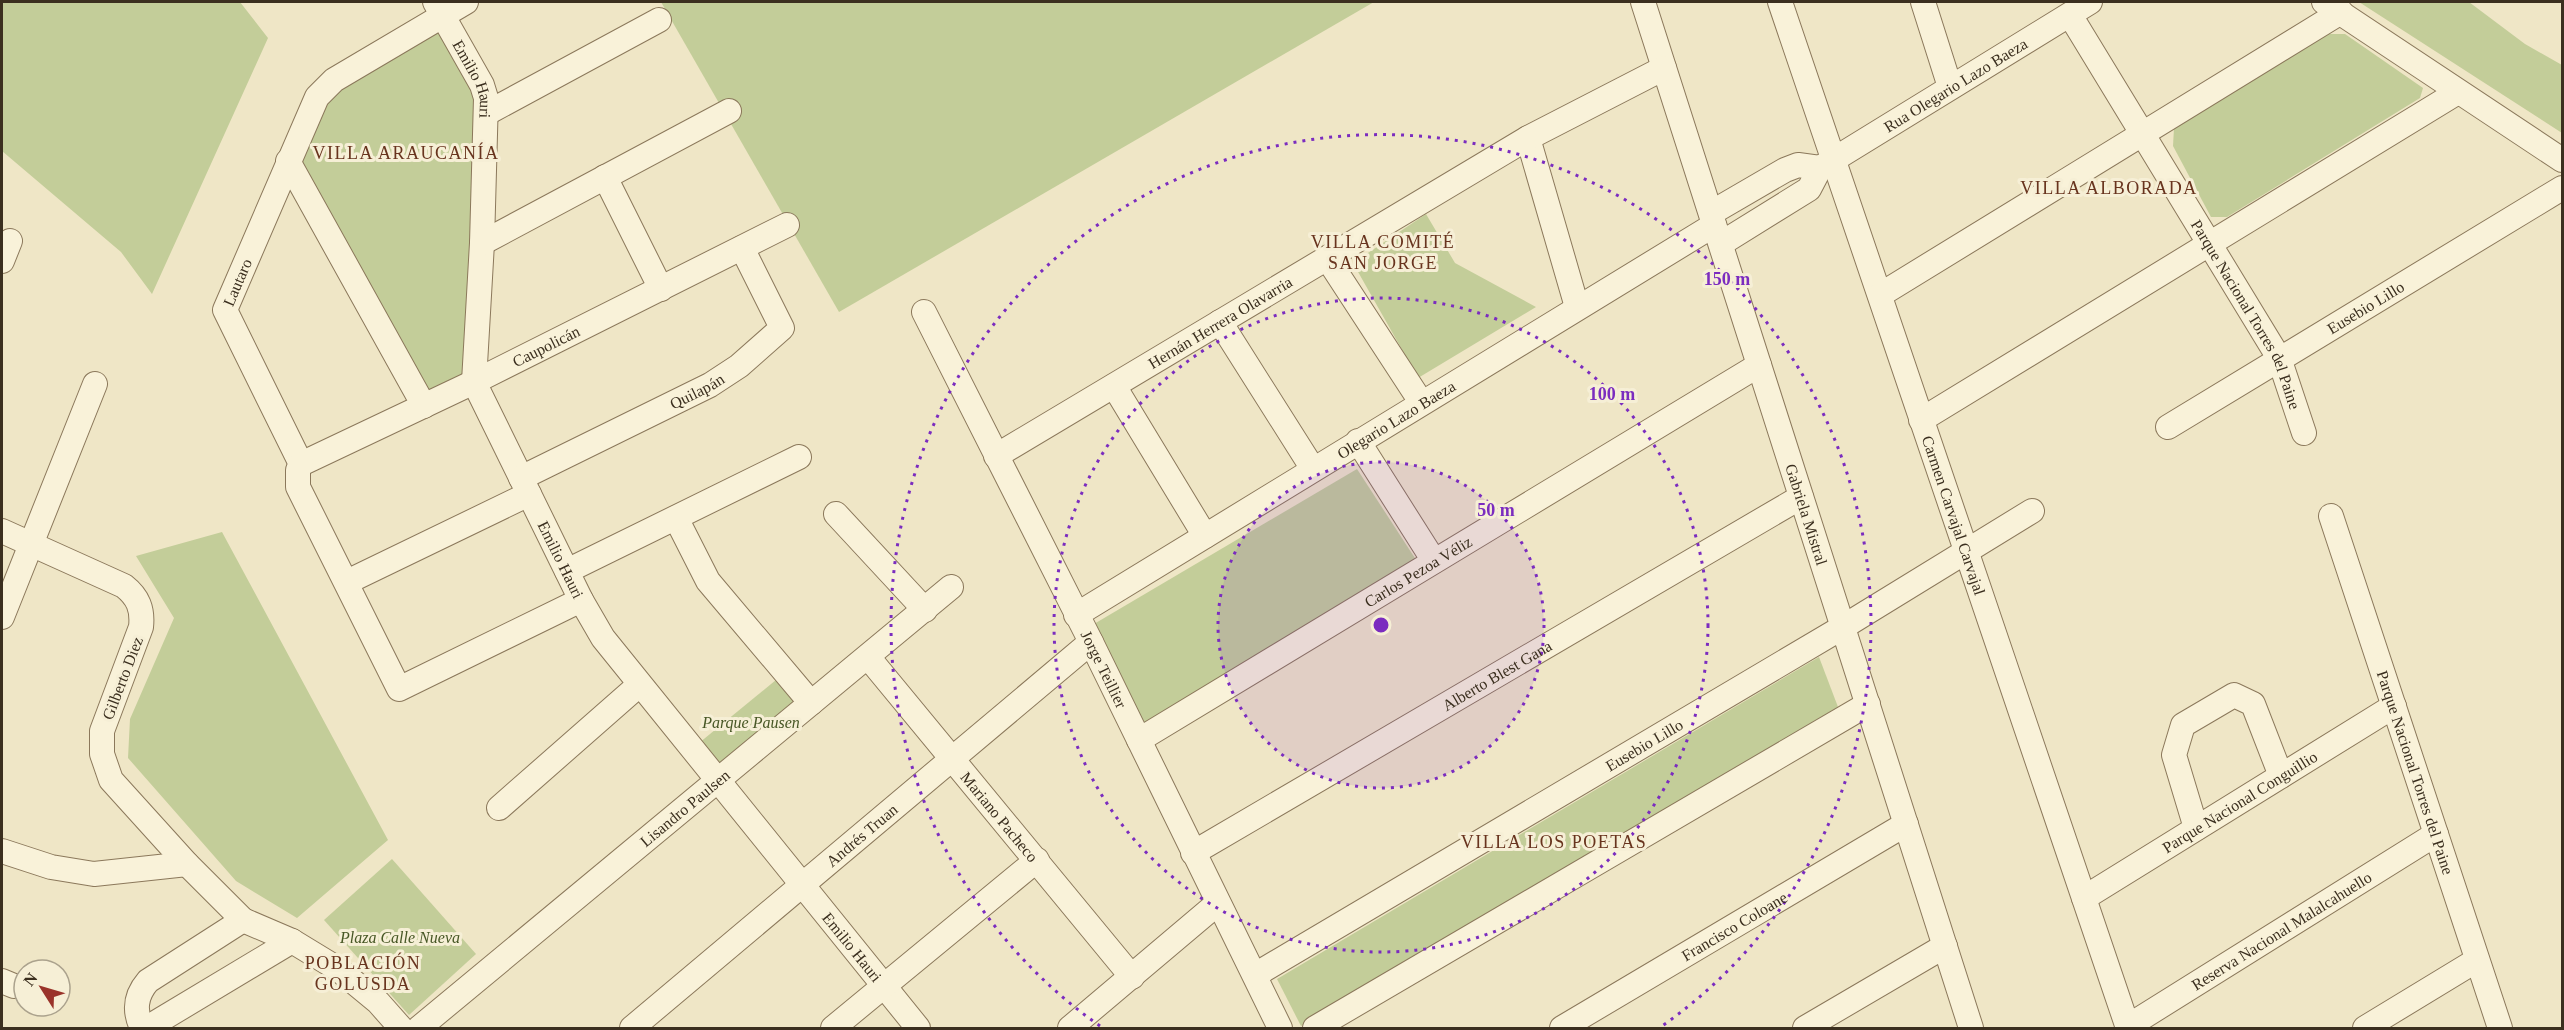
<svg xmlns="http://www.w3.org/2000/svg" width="2564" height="1030" viewBox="0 0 2564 1030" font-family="'Times New Roman',serif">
<rect width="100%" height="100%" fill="#efe6c6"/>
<g fill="#c3cd99">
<path d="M 2,2 L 240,2 L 268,38 L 152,294 L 121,252 L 2,151 Z"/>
<path d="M 661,2 L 1374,2 L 839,312 Z"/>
<path d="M 2359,2 L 2469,2 L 2525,44 L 2562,65 L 2562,133 Z"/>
<path d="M 442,21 L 478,84 L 471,380 L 425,403 L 291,162 L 315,107 Z"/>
<path d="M 2326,34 L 2345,34 L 2423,88 L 2420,98 L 2227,217 L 2211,217 L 2173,146 L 2174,128 Z"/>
<path d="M 1426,214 L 1455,263 L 1536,307 L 1418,378 L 1353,263 Z"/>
<path d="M 1357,469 L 1422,569 L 1144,728 L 1094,624 Z"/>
<path d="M 222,532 L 388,840 L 297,918 L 236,881 L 128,758 L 130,719 L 174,618 L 136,556 Z"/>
<path d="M 1819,657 L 1838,707 L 1301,1026 L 1277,979 Z"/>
<path d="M 782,675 L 804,701 L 721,769 L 699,743 Z"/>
<path d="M 392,859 L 476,954 L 409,1015 L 324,920 Z"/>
</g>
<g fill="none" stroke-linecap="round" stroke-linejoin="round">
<g stroke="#8b785b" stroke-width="26">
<g id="street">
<path id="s1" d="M 435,2 L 482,85 L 486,98 L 482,243 L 474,382 L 581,600 L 603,638 L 918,1028"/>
<path id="s2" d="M 1643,2 L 1971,1028"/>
<path id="s3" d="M 1780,2 L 2128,1028"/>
<path d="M 1923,2 L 1950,87"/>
<path d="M 2324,2 L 2562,160"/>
<path id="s4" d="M 2070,15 L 2279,358 L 2304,433"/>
<path d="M 487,113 L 659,20"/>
<path d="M 1528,138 L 1577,307"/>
<path d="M 288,161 L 424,406"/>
<path d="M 605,177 L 661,289"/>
<path d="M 1711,213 L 1785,170 L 1798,165 L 1820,168"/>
<path d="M 482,243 L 729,111"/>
<path id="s5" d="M 1722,243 L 1809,189 L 1820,168 L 2090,2"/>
<path d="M 1327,258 L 1421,402"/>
<path d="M 2,261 L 10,241"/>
<path d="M 1880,295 L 2341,12"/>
<path id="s6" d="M 924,312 L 1091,642 L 1280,1028"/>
<path d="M 1220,322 L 1313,469"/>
<path d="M 1114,386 L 1205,536"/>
<path d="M 1921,420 L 2458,92"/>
<path id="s7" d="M 2168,427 L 2562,188"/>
<path d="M 1358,441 L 1434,561"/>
<path id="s8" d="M 996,456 L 1528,138 L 1664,68"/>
<path id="s9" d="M 301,464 L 225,310 L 317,97 L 334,80 L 466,2"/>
<path id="s10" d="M 301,464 L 474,382 L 787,225"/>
<path d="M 301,464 L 298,470 L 298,487 L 399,689 L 581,600"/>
<path id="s11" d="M 521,478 L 710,385 L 739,366 L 782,328 L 742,248"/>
<path d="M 836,514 L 925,610"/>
<path id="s12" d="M 2331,516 L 2500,1028"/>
<path d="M 676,518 L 708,581 L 811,703"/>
<path d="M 2,531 L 124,586 C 138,597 143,609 141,627 L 102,731 L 102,754 L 111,780 L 187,864 L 243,920 L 292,941 L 338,969 L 378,1002 L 401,1028"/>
<path d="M 567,571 L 799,457"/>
<path d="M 347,582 L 529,494"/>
<path id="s13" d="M 1076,615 L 1714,225"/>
<path d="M 2,617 L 95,384"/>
<path id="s14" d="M 868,657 L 1132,977"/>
<path id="s15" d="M 1139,740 L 1759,365"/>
<path d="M 499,808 L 639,685"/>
<path d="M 2196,828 L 2174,755 L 2183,725 L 2234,695 L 2253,704 L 2281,776"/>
<path d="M 2,851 L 51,867 L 94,874 L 187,864"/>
<path id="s16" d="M 1193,853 L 1801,497"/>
<path id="s17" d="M 2084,898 L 2394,706"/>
<path id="s18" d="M 1255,975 L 1843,627 L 2032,511"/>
<path d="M 2,981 L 14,986"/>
<path id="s19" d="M 2127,1027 L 2436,834"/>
<path d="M 142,1028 C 134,1011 135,996 148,981 L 243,920"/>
<path d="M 147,1028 L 292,941"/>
<path id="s20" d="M 419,1028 L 951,587"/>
<path id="s21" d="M 632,1028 L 1091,642"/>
<path d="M 833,1028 L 1037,860"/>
<path d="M 1070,1028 L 1218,903"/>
<path d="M 1315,1028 L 1868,704"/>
<path id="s22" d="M 1562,1028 L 1906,824"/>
<path d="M 1805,1028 L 1945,946"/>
<path d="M 2365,1028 L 2477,960"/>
</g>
</g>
<use href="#street" stroke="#f9f2d9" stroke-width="24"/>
</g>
<circle cx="1381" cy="625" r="163" fill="#7b2cbf" fill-opacity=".12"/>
<g fill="none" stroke="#7b2cbf" stroke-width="3" stroke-dasharray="3 6">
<circle cx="1381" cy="625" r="163"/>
<circle cx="1381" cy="625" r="327"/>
<path d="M1100 1026A490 490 0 1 1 1662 1026"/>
</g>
<g text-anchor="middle" stroke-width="6" stroke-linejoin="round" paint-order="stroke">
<g font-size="16" fill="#3b2f1f" stroke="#f6efd6">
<text dy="6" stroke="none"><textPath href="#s1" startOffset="87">Emilio Hauri</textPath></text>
<text dy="6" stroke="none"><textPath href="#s5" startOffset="285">Rua Olegario Lazo Baeza</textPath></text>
<text dy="6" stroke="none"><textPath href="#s9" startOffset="202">Lautaro</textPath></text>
<text dy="6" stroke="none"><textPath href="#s7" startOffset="231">Eusebio Lillo</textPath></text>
<text dy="6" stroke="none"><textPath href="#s4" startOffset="348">Parque Nacional Torres del Paine</textPath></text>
<text dy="6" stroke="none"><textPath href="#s8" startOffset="261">Hernán Herrera Olavarria</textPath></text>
<text dy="6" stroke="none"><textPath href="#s10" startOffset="272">Caupolicán</textPath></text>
<text dy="6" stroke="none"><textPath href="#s11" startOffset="196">Quilapán</textPath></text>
<text dy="6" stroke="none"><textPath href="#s13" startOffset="375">Olegario Lazo Baeza</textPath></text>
<text dy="6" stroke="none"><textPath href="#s2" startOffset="538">Gabriela Mistral</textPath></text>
<text dy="6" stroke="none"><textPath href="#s3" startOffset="542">Carmen Carvajal Carvajal</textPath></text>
<text dy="6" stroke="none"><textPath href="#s1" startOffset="591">Emilio Hauri</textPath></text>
<text dy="6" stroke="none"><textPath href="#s15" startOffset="326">Carlos Pezoa Véliz</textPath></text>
<text dy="6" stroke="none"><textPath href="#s6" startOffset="400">Jorge Teillier</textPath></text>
<text dy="6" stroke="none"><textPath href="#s16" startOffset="352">Alberto Blest Gana</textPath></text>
<text transform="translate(122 678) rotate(-69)" y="6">Gilberto Diez</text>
<text dy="6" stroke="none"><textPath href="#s18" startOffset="452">Eusebio Lillo</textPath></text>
<text dy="6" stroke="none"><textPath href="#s12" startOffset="270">Parque Nacional Torres del Paine</textPath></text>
<text dy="6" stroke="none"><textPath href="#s17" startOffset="183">Parque Nacional Conguillio</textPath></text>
<text dy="6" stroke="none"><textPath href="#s20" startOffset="345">Lisandro Paulsen</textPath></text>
<text dy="6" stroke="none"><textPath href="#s14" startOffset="207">Mariano Pacheco</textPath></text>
<text dy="6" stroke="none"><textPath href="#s21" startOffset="300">Andrés Truan</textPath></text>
<text dy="6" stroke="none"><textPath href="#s22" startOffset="200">Francisco Coloane</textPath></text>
<text dy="6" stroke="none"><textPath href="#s19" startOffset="182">Reserva Nacional Malalcahuello</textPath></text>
<text dy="6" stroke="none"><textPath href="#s1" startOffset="1077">Emilio Hauri</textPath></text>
</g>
<g font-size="16" font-style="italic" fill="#475725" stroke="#f6efd6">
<text x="751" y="728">Parque Pausen</text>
<text x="400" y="943">Plaza Calle Nueva</text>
</g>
<g font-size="18" letter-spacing="1.5" fill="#68341e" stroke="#f6efd6">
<text x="406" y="159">VILLA ARAUCANÍA</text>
<text x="2109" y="194">VILLA ALBORADA</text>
<text x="1383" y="248">VILLA COMITÉ<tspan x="1383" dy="21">SAN JORGE</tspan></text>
<text x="1554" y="848">VILLA LOS POETAS</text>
<text x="363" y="969">POBLACIÓN<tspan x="363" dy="21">GOLUSDA</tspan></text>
</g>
</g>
<circle cx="1381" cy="625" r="9" fill="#7b2cbf" stroke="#f6efd6" stroke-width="3"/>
<g font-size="18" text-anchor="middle" font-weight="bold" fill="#7b2cbf" stroke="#f6efd6" stroke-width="6" stroke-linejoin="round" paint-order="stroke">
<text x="1727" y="285">150 m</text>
<text x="1612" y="400">100 m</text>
<text x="1496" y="516">50 m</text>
</g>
<rect width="2564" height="1030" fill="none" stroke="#3b2f1f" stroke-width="6"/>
<g transform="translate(42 988) rotate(307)"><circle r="28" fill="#f6efd6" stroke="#aba28d" stroke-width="1.5"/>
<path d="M0-4.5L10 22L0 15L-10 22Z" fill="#9a332a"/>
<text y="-9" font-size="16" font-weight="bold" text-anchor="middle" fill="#3b2f1f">N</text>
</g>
</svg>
